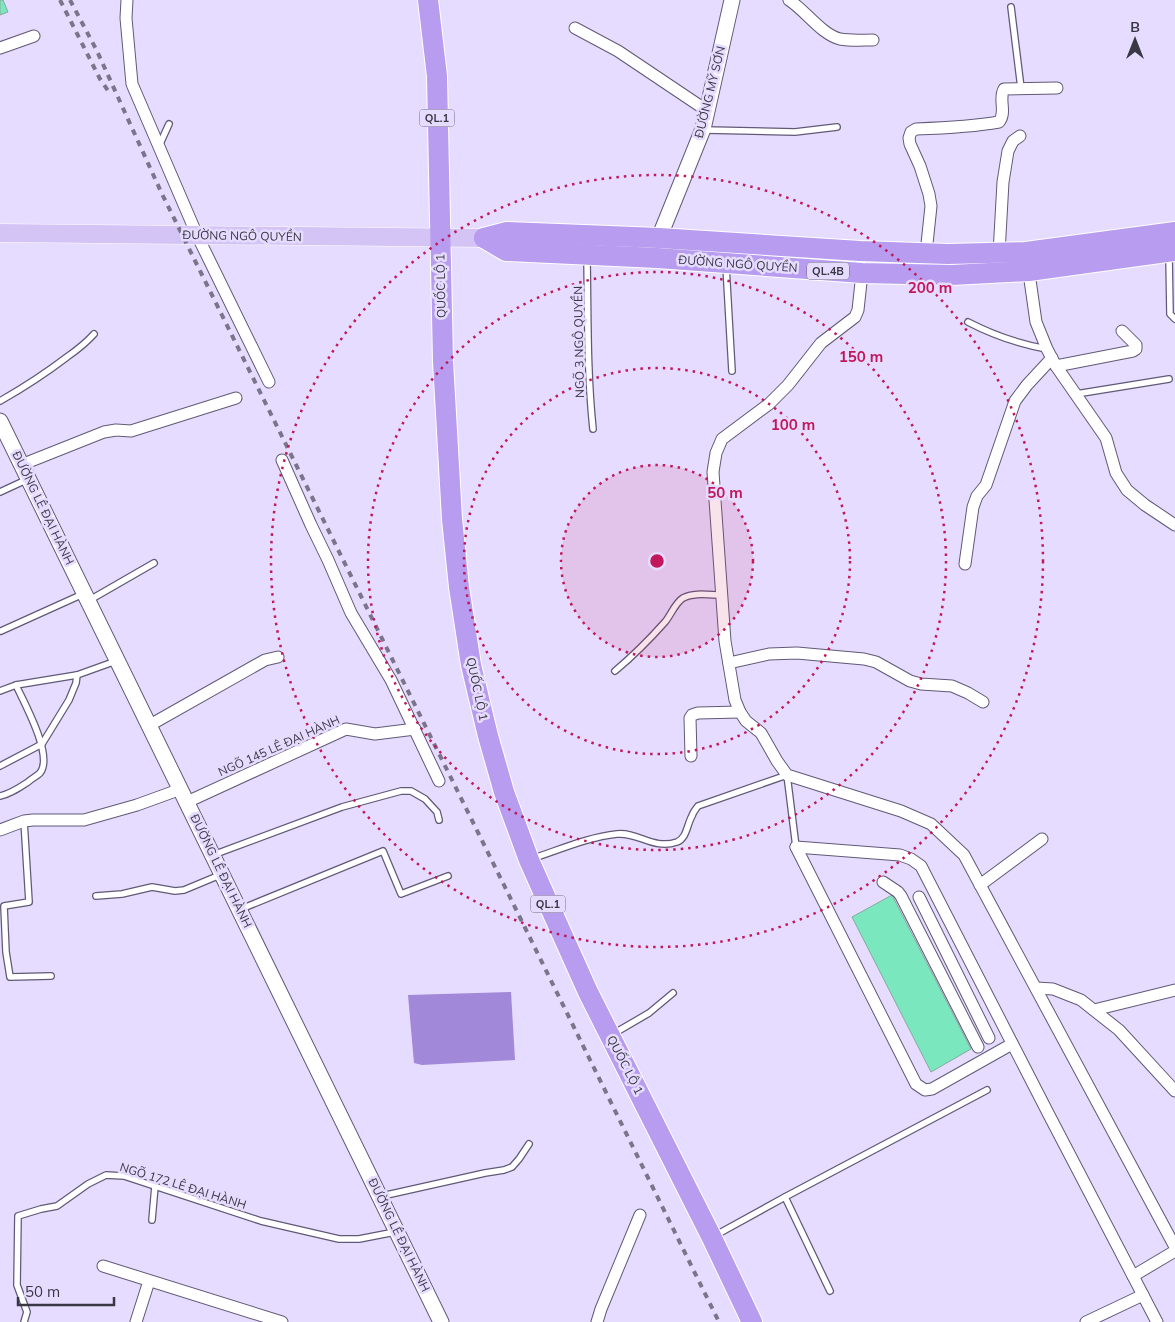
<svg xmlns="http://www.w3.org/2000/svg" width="1175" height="1322" viewBox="0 0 1175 1322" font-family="Mulish,sans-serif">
<rect width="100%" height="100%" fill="#e6dcff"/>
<path fill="#a288d8" d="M 511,992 L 515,1060 L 422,1065 L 414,1063 L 408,995 Z"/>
<g fill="#7ae7be" stroke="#85ab9a">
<path d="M 0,0 L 3,0 L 8,12 L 0,15 Z"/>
<path d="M 892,895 L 971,1049 L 931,1072 L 852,917 Z"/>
</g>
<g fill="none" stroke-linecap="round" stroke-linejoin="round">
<g stroke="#615976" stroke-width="8">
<g id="lane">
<path d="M 1011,7 L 1021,88"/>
<path d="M 705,130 L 795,132 L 837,127"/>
<path d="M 159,146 L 169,124"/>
<path d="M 1169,256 L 1170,314 L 1175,319"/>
<path d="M 587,259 C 588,315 587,372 593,429"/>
<path d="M 726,266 L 732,371"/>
<path d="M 968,322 C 993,335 1019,344 1047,349"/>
<path d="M 1076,394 L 1169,379"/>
<path d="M 0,401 C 23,388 46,373 67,357 C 77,350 86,343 94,334"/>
<path d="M 0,492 L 26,480"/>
<path d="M 88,601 L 154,563"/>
<path d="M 1,631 L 83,594"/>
<path d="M 615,671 C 633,656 649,640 665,622 C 671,615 675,603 683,598 C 694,592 710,595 722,595"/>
<path d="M 0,691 L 16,685 L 77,675 L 116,661"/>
<path d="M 0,766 L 42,744 L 69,700 L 76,683 L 77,675"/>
<path d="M 0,796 C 10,794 19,788 28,782 C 31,779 37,776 40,773 C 54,756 24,703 16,685"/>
<path d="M 24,821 L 29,902 L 4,906 L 6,952 L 10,977 L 51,976"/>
<path d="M 213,855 L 342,807 L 401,791 L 411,791 L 425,799 L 437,812 L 439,820"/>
<path d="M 531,859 C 559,850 588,837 617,834 C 639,832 653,850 677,842 C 687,838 687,824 692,816 C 693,812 696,809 698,806 L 787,775 L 796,847"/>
<path d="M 96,896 L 122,894 L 152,887 L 175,891 L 184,890 L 220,875"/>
<path d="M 241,909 L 383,851 L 401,894 L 448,876"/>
<path d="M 613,1034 L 649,1013 L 673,993"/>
<path d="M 382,1196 L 485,1173 L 504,1170 L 512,1167 L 519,1159 L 529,1144"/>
<path d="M 785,1197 L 830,1291"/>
<path d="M 152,1220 L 155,1186"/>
<path d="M 716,1235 L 785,1197 L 987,1090"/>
<path d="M 24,1322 L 27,1312 L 17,1285 L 18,1216 L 41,1209 L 57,1206 L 88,1184 L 106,1175 L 124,1176 L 261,1221 L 339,1239 L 359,1239 L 395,1232"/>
</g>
</g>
<g stroke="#615976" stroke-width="13">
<g id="street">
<path d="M 127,0 L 126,18 L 132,84 L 197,235 L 269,382"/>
<path d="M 789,0 C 806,11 821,34 840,39 C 851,41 862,40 873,40"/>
<path d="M 575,28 L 618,51 L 706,110"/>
<path d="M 0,48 L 34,36"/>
<path d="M 860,251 L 862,273 L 858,310 L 855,317 L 821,343 L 788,385 L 769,404 L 722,439 L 716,453 L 713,472 L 725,641 L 735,700 L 740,712 L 746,721 L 761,733 L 777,761 L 787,775 L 901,811 L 931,824 L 964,855 L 1175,1247"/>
<path d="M 926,253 L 931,206 L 929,194 L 920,166 L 910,144 L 909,138 L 911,132 L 916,129 C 944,128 971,127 999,122 C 1007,112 998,99 1004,89 L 1057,88"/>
<path d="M 999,253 L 1003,182 L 1008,151 L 1013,141 L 1020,136"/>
<path d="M 1028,266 L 1036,322 L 1047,349 L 1056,366 L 1106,438 L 1116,473 L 1127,490 L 1145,505 L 1175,525"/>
<path d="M 1056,366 L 1133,351 L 1136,349 L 1136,345 L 1122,331"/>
<path d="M 282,460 L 311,525 L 328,560 L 351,613 L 391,680 L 439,781"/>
<path d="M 21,465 L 104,432 L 116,430 L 131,431 L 236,398"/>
<path d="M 965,564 L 973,507 L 977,496 L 986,485 L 1015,401 L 1027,385 L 1052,358"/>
<path d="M 729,663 L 769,654 L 797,653 L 864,659 L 876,662 L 910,681 L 921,684 L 952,686 L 968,693 L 983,702"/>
<path d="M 150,725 L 265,660 L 278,657"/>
<path d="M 691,756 L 690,718 L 692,715 L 698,713 L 740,712"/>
<path d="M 187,802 L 346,729 L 375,734 L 415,729"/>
<path d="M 0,830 L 24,821 L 33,820 L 84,820 L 137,805 L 181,789"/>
<path d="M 796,847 L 900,855 L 911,859 L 921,866 L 1048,1113 L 1157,1322"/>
<path d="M 796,847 L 916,1084 L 925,1090 L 932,1089 L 1012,1044"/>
<path d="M 883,882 L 898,892 L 901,896 L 978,1047"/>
<path d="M 980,885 L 1042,839"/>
<path d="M 919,897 L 989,1038"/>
<path d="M 1036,988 L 1053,989 L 1081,1000 L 1119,1030 L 1175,1091"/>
<path d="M 1094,1010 L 1175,990"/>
<path d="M 103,1266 L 282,1322"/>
<path d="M 1133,1276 L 1175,1251"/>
<path d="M 136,1322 L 149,1281"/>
<path d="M 597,1322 L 601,1309 L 640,1215"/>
<path d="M 1086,1322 L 1143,1295"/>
</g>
</g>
<g stroke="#615976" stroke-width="17">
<g id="secondary">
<path d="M 659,238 L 703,129 L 732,0"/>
<path d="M 0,421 L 441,1322"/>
</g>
</g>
<g stroke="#fff" stroke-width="19">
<path id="primary" d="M 0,233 L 484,238"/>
</g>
<g stroke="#fff" stroke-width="22">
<g id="highway">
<path d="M 428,0 L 437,76 L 443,361 L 452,519 L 459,587 L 471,665 L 488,736 L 504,792 L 529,860 L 549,905 L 588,992 L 712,1238 L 752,1322"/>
<path d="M 484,238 L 506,251 L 657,258 L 862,273 L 952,275 L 1029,271 L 1175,251"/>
<path d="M 484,238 L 507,232 L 659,238 L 860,251 L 948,254 L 1026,252 L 1175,232"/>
</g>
</g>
<use href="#lane" stroke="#fff" stroke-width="5.5"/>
<use href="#street" stroke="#fff" stroke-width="11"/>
<use href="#secondary" stroke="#fff" stroke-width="15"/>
<use href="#primary" stroke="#d4c4f5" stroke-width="18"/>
<use href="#highway" stroke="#b79cef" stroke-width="20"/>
<g stroke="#7a758a" stroke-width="4" stroke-dasharray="6 6" stroke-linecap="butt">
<path d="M 60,0 L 100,79 L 109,92"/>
<path d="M 70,0 L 97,51 L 162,194 L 503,883 L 719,1322"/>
</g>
</g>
<circle cx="657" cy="561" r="96" fill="#c2185b" fill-opacity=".12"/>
<g fill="none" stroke="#c2185b" stroke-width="2.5" stroke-dasharray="2.5 5">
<circle cx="657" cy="561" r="96"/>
<circle cx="657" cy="561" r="193"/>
<circle cx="657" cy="561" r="289"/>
<circle cx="657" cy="561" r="386"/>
</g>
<g text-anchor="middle" stroke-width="5" stroke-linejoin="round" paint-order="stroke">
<g fill="#e6dcff" stroke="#6e687c" stroke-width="1">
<rect x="419.5" y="109.5" width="35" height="17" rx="4"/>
<rect x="807" y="262.5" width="42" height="17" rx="4"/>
<rect x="530.5" y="895.5" width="35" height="17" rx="4"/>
</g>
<g font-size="11" font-weight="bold" fill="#3a3744">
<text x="437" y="122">QL.1</text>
<text x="828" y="275">QL.4B</text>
<text x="548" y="908">QL.1</text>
</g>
<g font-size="12" fill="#3a3744" stroke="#e6dcff">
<text transform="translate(710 92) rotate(-76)" y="4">ĐƯỜNG MỸ SƠN</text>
<text transform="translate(242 236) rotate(1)" y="4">ĐƯỜNG NGÔ QUYỀN</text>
<text transform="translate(738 264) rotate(4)" y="4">ĐƯỜNG NGÔ QUYỀN</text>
<text transform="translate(441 286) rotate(-91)" y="4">QUỐC LỘ 1</text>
<text transform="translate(579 342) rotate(-91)" y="4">NGÕ 3 NGÔ QUYỀN</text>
<text transform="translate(43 508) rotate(64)" y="4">ĐƯỜNG LÊ ĐẠI HÀNH</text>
<text transform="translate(477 689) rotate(78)" y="4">QUỐC LỘ 1</text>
<text transform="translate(279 746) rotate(-24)" y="4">NGÕ 145 LÊ ĐẠI HÀNH</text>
<text transform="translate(221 871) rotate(64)" y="4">ĐƯỜNG LÊ ĐẠI HÀNH</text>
<text transform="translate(625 1065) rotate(63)" y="4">QUỐC LỘ 1</text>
<text transform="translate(183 1186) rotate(17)" y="4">NGÕ 172 LÊ ĐẠI HÀNH</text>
<text transform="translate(399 1235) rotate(64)" y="4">ĐƯỜNG LÊ ĐẠI HÀNH</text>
</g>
</g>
<circle cx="657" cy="561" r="8" fill="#c2185b" stroke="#e6dcff" stroke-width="2.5"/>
<g font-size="15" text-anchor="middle" font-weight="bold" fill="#c2185b" stroke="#e6dcff" stroke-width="5" stroke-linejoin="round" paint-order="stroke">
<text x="930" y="293">200 m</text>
<text x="861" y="362">150 m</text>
<text x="793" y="430">100 m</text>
<text x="725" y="498">50 m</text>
</g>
<g transform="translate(1135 40)" stroke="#e6dcff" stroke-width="4" paint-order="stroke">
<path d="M0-4L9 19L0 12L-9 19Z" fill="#3a3744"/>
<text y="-8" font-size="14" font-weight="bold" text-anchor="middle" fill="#3a3744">B</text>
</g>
<path d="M18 1297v8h96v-8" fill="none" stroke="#3a3744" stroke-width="2.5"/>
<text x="25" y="1297" font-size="15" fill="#3a3744" stroke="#e6dcff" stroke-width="4" paint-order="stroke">50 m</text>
</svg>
